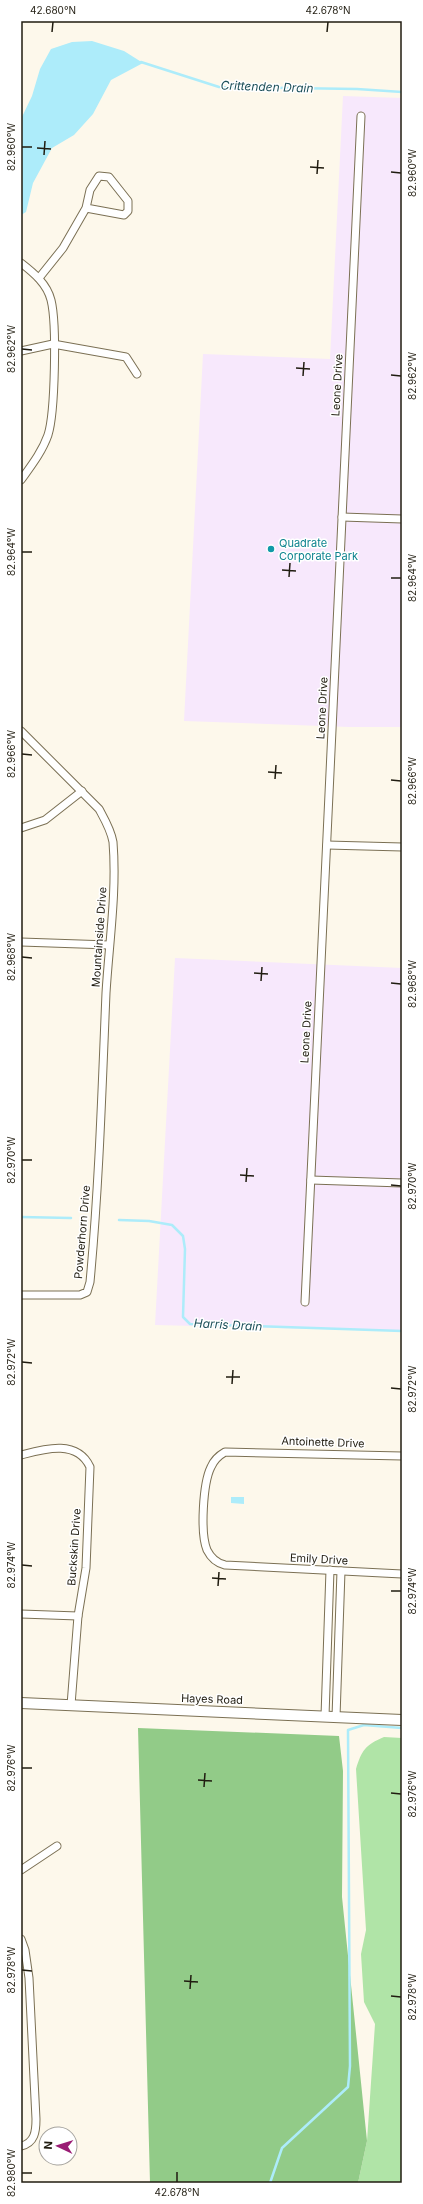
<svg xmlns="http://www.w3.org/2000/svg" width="423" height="2204" viewBox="0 0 423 2204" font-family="Inter,sans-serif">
<rect width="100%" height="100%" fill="#fdf8eb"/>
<g fill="#f7e8fc">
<path d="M 343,96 L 402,98 L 402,727 L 349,727 L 184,721 L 203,354 L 330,359 Z"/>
<path d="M 175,958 L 402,968 L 402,1331 L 155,1325 Z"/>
</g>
<path fill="#b0e4a7" d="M 384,1737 L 402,1738 L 402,2183 L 358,2183 L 367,2141 L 375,2024 L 364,2002 L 361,1954 L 366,1930 L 356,1769 C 362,1750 365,1745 384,1737 Z"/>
<path fill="#92cb88" d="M 138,1728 L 339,1736 L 343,1771 L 342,1897 L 367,2141 L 358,2183 L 150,2183 Z"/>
<g fill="#adecfa">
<path d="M 92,41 L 124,51 L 143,63 L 111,80 L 93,114 L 74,135 L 52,148 L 33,183 L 26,212 L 21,215 L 21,119 L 32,96 L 40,69 L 51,49 L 72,42 Z"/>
<path d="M 231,1497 L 244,1497 L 244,1504 L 231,1503 Z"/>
</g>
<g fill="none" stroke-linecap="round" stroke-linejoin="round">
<g stroke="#adecfa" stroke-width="2.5">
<path d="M 141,62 L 219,87 L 357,89 L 402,92"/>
<path d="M 21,1217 L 71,1218"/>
<path d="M 119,1220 L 149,1221 L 172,1225 L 183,1236 L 185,1249 L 183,1317 L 190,1324 L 402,1331"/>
<path d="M 270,2183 L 282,2148 L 348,2087 L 350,2066 L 348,1730 L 364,1725 L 402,1728"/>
</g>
<g stroke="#7b7054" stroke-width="9">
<g id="street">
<path d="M 21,263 C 34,273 47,284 51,300 C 57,324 55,413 48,435 C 42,452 31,466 21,480"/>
<path d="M 39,278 L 63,248 L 86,208 L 90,190 L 99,176 L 109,177 L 128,201 L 128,211 L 124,215 L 86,208"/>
<path d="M 21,351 L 53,344 L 126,357 L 137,374"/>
<path d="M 342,517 L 402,519"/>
<path d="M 21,731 L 99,809 C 105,820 111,830 113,842 C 117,892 109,943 106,993 C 102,1090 99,1186 90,1282 L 87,1292 L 80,1295 L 21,1295"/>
<path d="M 21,828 L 45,820 L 82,791"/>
<path d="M 327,845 L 402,847"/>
<path d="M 21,942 L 109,945"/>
<path d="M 311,1180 L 402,1183"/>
<path d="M 305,1302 L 361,116"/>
<path d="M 21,1455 C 44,1449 77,1439 90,1467 L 86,1568 L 78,1616 L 71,1705"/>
<path d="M 402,1456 L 225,1452 C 218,1456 214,1460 211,1467 C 203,1483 200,1533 207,1550 C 211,1558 216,1563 225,1565 L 402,1574"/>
<path d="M 21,1614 L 78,1616"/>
<path d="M 325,1716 L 330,1570"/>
<path d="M 336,1717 L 341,1571"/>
<path d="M 21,1870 L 57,1846"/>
<path d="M 21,1939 L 25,1950 L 29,1978 L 36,2119 C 36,2131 35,2143 21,2146"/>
</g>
</g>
<g stroke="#7b7054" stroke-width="12">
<path id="secondary" d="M 21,1703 L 402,1720"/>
</g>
<use href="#street" stroke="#fff" stroke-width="7"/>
<use href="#secondary" stroke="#fff" stroke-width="10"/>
</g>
<path fill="none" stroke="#201c10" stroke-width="1.5" d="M 52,32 L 53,22M 327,32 L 328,22M 22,147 L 32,147M 37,148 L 51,149M 44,155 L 45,141M 310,167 L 324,168M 391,172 L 401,173M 317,174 L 318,160M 22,349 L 32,350M 296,368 L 310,369M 391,375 L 401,376M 303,376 L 304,362M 22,552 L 32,552M 282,570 L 296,571M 289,577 L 290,563M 391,578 L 401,578M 22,754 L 32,755M 268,772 L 282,773M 275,779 L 276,765M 391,780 L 401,781M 22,957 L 32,958M 254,973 L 268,974M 261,981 L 262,967M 391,983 L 401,984M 22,1160 L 32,1160M 240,1175 L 254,1176M 246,1182 L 247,1168M 391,1185 L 401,1186M 22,1362 L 32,1363M 226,1377 L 240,1377M 232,1384 L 233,1370M 391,1388 L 401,1389M 22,1565 L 32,1566M 212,1578 L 226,1579M 218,1586 L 219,1572M 391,1591 L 401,1591M 22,1768 L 32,1768M 198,1780 L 212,1781M 204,1787 L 205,1773M 391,1793 L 401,1794M 22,1970 L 32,1971M 184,1981 L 198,1982M 190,1989 L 191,1975M 391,1996 L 401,1997M 22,2173 L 32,2173M 177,2182 L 177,2172"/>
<circle fill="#0f9aa8" stroke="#fff" stroke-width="1.5" cx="271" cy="549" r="4"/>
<g text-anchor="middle" stroke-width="3" stroke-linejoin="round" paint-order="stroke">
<g font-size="11" fill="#201c10" stroke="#fff">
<text transform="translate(337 385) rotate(-87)" y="4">Leone Drive</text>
<text transform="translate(322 708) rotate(-87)" y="4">Leone Drive</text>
<text transform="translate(99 937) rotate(-86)" y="4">Mountainside Drive</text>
<text transform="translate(306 1032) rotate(-87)" y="4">Leone Drive</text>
<text transform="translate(82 1232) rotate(-85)" y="4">Powderhorn Drive</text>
<text transform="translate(323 1442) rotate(2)" y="4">Antoinette Drive</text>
<text transform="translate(74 1547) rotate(-86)" y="4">Buckskin Drive</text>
<text transform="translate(319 1559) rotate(3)" y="4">Emily Drive</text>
<text transform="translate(212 1699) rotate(2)" y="4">Hayes Road</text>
</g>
<g font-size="11" fill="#0d838f" stroke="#fff" text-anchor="start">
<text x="279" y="547">Quadrate<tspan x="279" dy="13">Corporate Park</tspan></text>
</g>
<g font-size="12" font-style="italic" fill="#1d505a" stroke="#fff">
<text transform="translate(267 87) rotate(2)" y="4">Crittenden Drain</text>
<text transform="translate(228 1325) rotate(3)" y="4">Harris Drain</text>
</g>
</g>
<rect width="423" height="2204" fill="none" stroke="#ffffff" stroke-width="44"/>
<g transform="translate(58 2146) rotate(274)"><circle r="19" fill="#ffffff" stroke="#a6a49f"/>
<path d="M0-3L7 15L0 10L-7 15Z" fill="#9a1c74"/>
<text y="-6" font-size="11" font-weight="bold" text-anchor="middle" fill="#201c10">N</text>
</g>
<rect x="22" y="22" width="379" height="2160" fill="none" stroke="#201c10" stroke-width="1.5"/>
<g font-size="10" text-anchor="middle" fill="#201c10">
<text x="53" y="14">42.680°N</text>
<text x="328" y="14">42.678°N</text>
<text transform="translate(11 147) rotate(-90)" y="4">82.960°W</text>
<text transform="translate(412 173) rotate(-90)" y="4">82.960°W</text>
<text transform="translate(11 349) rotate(-90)" y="4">82.962°W</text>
<text transform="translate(412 376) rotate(-90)" y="4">82.962°W</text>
<text transform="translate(11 552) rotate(-90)" y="4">82.964°W</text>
<text transform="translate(412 578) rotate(-90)" y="4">82.964°W</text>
<text transform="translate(11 754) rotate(-90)" y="4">82.966°W</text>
<text transform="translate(412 781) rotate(-90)" y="4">82.966°W</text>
<text transform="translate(11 957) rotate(-90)" y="4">82.968°W</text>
<text transform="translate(412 984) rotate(-90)" y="4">82.968°W</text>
<text transform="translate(11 1160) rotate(-90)" y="4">82.970°W</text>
<text transform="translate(412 1186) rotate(-90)" y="4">82.970°W</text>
<text transform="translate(11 1362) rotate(-90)" y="4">82.972°W</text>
<text transform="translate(412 1389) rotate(-90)" y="4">82.972°W</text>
<text transform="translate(11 1565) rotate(-90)" y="4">82.974°W</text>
<text transform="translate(412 1591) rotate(-90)" y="4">82.974°W</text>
<text transform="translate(11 1768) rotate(-90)" y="4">82.976°W</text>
<text transform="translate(412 1794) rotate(-90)" y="4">82.976°W</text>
<text transform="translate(11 1970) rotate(-90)" y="4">82.978°W</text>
<text transform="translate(412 1997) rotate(-90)" y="4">82.978°W</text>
<text transform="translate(11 2173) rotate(-90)" y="4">82.980°W</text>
<text x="177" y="2196">42.678°N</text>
</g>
</svg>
